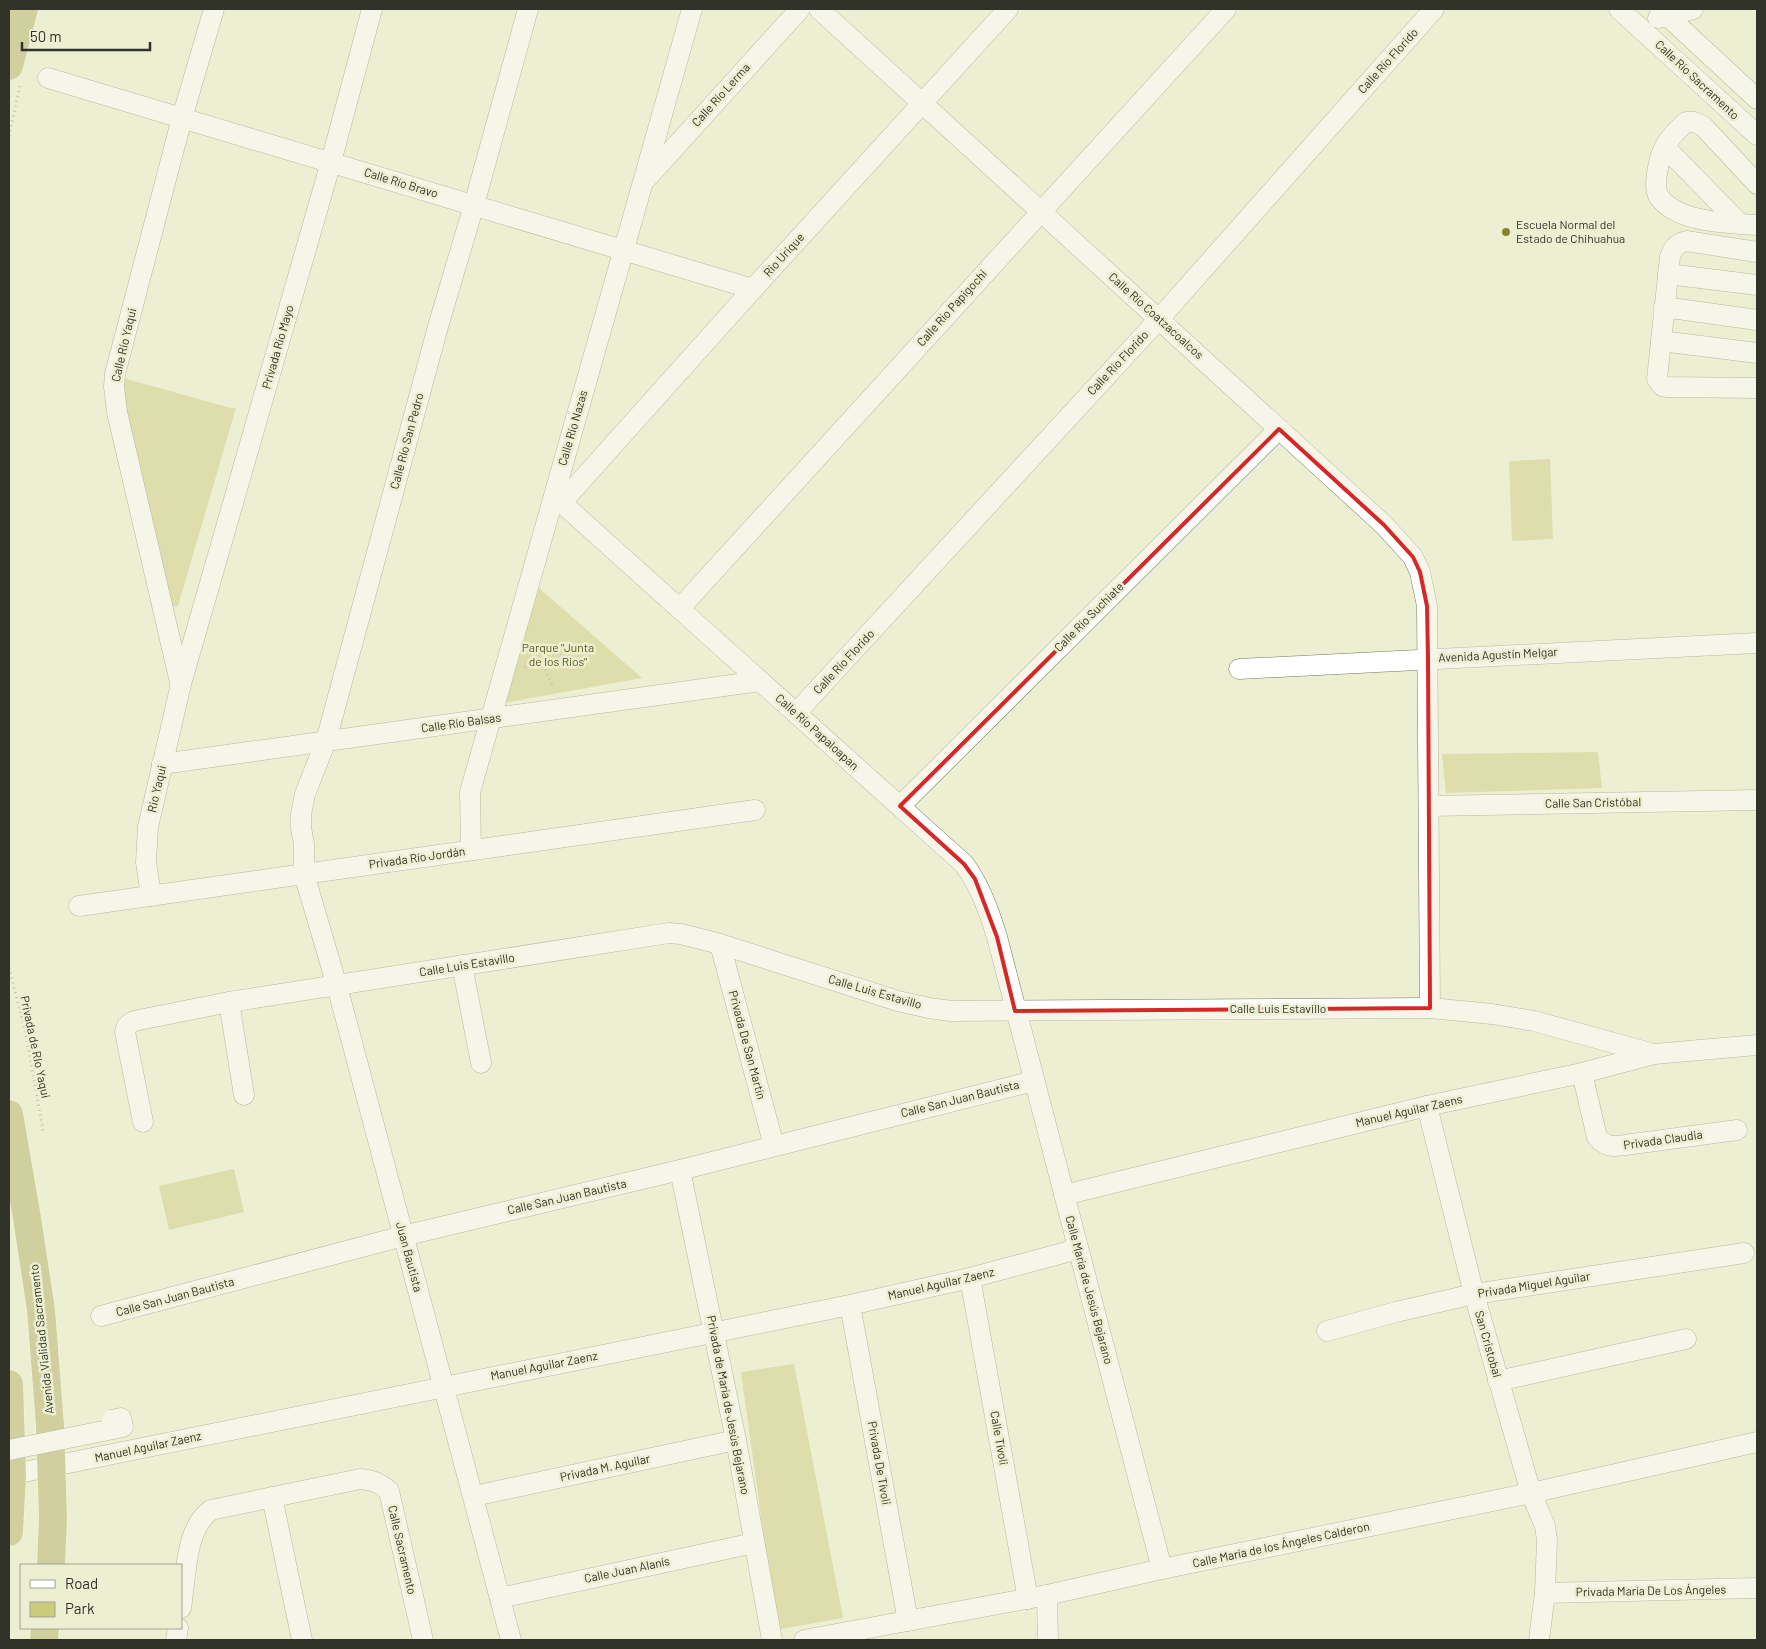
<svg xmlns="http://www.w3.org/2000/svg" width="1766" height="1649" viewBox="0 0 1766 1649" font-family="Barlow,sans-serif">
<rect width="100%" height="100%" fill="#edefd3"/>
<g fill="#cacb7b">
<path d="M 116,376 L 231,408 L 236,408 L 178,606 L 169,607 Z"/>
<path d="M 1550,459 L 1553,539 L 1512,541 L 1509,461 Z"/>
<path d="M 539,588 L 642,678 L 504,703 Z"/>
<path d="M 1598,752 L 1602,788 L 1446,793 L 1442,754 Z"/>
<path d="M 234,1169 L 244,1212 L 169,1230 L 159,1186 Z"/>
<path d="M 794,1364 L 843,1618 L 781,1629 L 776,1625 L 741,1372 Z"/>
</g>
<g fill="none" stroke-linecap="round" stroke-linejoin="round">
<g stroke="#76775e" stroke-width="21">
<g id="minor">
<path d="M 819,9 L 1384,525 L 1413,557 L 1420,572 L 1427,606 L 1430,1008"/>
<path d="M 1619,9 L 1757,135"/>
<path d="M 1660,9 L 1757,99"/>
<path d="M 1658,18 L 1693,9"/>
<path d="M 48,78 L 753,289"/>
<path d="M 1665,147 L 1740,224"/>
<path d="M 647,178 L 800,9"/>
<path d="M 1757,184 L 1703,126 L 1694,122 L 1686,122 C 1668,138 1660,149 1657,174 C 1656,180 1655,191 1659,197 C 1678,223 1728,223 1757,225"/>
<path d="M 1757,252 L 1686,241 C 1676,244 1673,248 1670,257 L 1657,379 L 1662,386 L 1667,387 L 1757,388"/>
<path d="M 1668,274 L 1757,285"/>
<path d="M 1664,307 L 1757,320"/>
<path d="M 1661,341 L 1757,353"/>
<path d="M 554,496 L 964,864 C 980,886 989,911 997,937 L 1162,1569"/>
<path d="M 562,502 L 753,289 L 1008,9"/>
<path d="M 680,608 L 1226,9"/>
<path d="M 1239,669 L 1757,643"/>
<path d="M 180,682 L 117,412 L 114,387 L 115,374 L 182,118 L 214,9"/>
<path d="M 796,713 L 1159,319 L 1434,9"/>
<path d="M 162,764 L 760,681"/>
<path d="M 900,806 L 1279,429"/>
<path d="M 1429,806 L 1757,800"/>
<path d="M 471,850 L 470,792 L 692,9"/>
<path d="M 151,896 L 146,862 L 148,827 L 181,684 L 331,162 L 372,9"/>
<path d="M 79,906 L 755,810"/>
<path d="M 720,944 L 774,1146"/>
<path d="M 462,965 L 481,1063"/>
<path d="M 229,1002 L 244,1095"/>
<path d="M 1582,1073 L 1597,1137 C 1605,1147 1613,1147 1625,1145 L 1737,1130"/>
<path d="M 1427,1106 L 1474,1294 L 1531,1493 L 1545,1526 L 1547,1540 L 1545,1593 L 1539,1640"/>
<path d="M 143,1122 L 125,1032 L 127,1026 L 134,1021 L 229,1002 L 669,933 L 681,934 L 720,944 L 898,1001 L 929,1008 L 951,1011 L 1430,1008 L 1492,1014 L 1534,1021 L 1654,1054"/>
<path d="M 680,1170 L 736,1440 L 772,1640"/>
<path d="M 1064,1195 L 1427,1106 L 1582,1073 L 1654,1054 L 1757,1045"/>
<path d="M 970,1278 L 1028,1599"/>
<path d="M 850,1305 L 908,1621"/>
<path d="M 101,1316 L 403,1236 L 680,1170 L 1034,1081"/>
<path d="M 1327,1331 L 1396,1312 L 1474,1294 L 1744,1253"/>
<path d="M 1498,1381 L 1686,1339"/>
<path d="M 9,1475 L 850,1305 L 970,1278 L 1078,1249"/>
<path d="M 474,1496 L 736,1440"/>
<path d="M 272,1497 L 302,1640"/>
<path d="M 1545,1593 L 1757,1588"/>
<path d="M 1047,1595 L 1048,1640"/>
<path d="M 500,1598 L 754,1543"/>
<path d="M 181,1608 C 186,1577 185,1528 211,1510 L 360,1479 C 373,1480 380,1483 389,1491 L 423,1640"/>
<path d="M 176,1640 L 178,1628"/>
<path d="M 511,1640 L 337,986 L 304,874 L 304,844 L 301,828 L 301,814 L 305,794 L 326,741 L 439,323 L 474,205 L 528,9"/>
<path d="M 804,1640 L 1047,1595 L 1162,1569 L 1531,1493 L 1757,1442"/>
</g>
</g>
<g stroke="#fff" stroke-width="29">
<g id="highway">
<path d="M 9,66 L 24,9"/>
<path d="M 9,1114 L 27,1218 L 41,1310 L 50,1425 L 53,1519 L 51,1565"/>
<path d="M 9,1384 L 12,1475 L 9,1532"/>
<path d="M 44,1640 L 45,1628"/>
</g>
</g>
<g stroke="#898b78" stroke-width="3" stroke-dasharray="1 4" stroke-linecap="butt">
<path d="M 9,136 L 20,85"/>
<path d="M 524,667 L 543,665"/>
<path d="M 552,684 L 543,665 L 558,649"/>
<path d="M 9,968 L 26,1034 L 43,1131"/>
</g>
<use href="#minor" stroke="#fff" stroke-width="20"/>
<use href="#highway" stroke="#acac5b" stroke-width="28"/>
<g stroke="#76775e" stroke-width="21" stroke-linecap="butt">
<path id="minor-bridge" d="M 9,1450 L 123,1427 L 121,1418 L 112,1420"/>
</g>
<use href="#minor-bridge" stroke="#fff" stroke-width="20"/>
</g>
<path d="M0 0H1766V1649H0ZM 1279,429 L 1384,525 L 1413,557 L 1420,572 L 1427,606 L 1428,659 L 1430,1008 L 1015,1011 L 997,937 L 975,879 L 964,864 L 900,806 Z" fill="#edefd3" fill-opacity=".55" fill-rule="evenodd"/>
<path fill="none" stroke="#d62828" stroke-width="4" stroke-linejoin="round" d="M 1279,429 L 1384,525 L 1413,557 L 1420,572 L 1427,606 L 1428,659 L 1430,1008 L 1015,1011 L 997,937 L 975,879 L 964,864 L 900,806 Z"/>
<circle fill="#84842d" stroke="#edefd3" stroke-width="2" cx="1506" cy="232" r="5"/>
<g text-anchor="middle" stroke-width="5" stroke-linejoin="round" paint-order="stroke">
<g font-size="12" fill="#323328" stroke="#edefd3">
<text transform="translate(1388 61) rotate(-48)" y="4">Calle Río Florido</text>
<text transform="translate(1697 80) rotate(43)" y="4">Calle Río Sacramento</text>
<text transform="translate(721 95) rotate(-48)" y="4">Calle Río Lerma</text>
<text transform="translate(401 183) rotate(17)" y="4">Calle Río Bravo</text>
<text transform="translate(784 255) rotate(-48)" y="4">Rio Urique</text>
<text transform="translate(952 308) rotate(-48)" y="4">Calle Río Papigochi</text>
<text transform="translate(1156 316) rotate(42)" y="4">Calle Río Coatzacoalcos</text>
<text transform="translate(124 345) rotate(-77)" y="4">Calle Río Yaqui</text>
<text transform="translate(278 347) rotate(-74)" y="4">Privada Río Mayo</text>
<text transform="translate(1118 363) rotate(-47)" y="4">Calle Río Florido</text>
<text transform="translate(573 428) rotate(-74)" y="4">Calle Río Nazas</text>
<text transform="translate(407 441) rotate(-75)" y="4">Calle Río San Pedro</text>
<text transform="translate(1089 617) rotate(-45)" y="4">Calle Río Suchiate</text>
<text transform="translate(1498 655) rotate(-3)" y="4">Avenida Agustín Melgar</text>
<text transform="translate(844 662) rotate(-47)" y="4">Calle Río Florido</text>
<text transform="translate(461 723) rotate(-8)" y="4">Calle Río Balsas</text>
<text transform="translate(817 732) rotate(42)" y="4">Calle Río Papaloapan</text>
<text transform="translate(157 789) rotate(-77)" y="4">Rio Yaqui</text>
<text transform="translate(1593 803) rotate(-1)" y="4">Calle San Cristóbal</text>
<text transform="translate(417 858) rotate(-8)" y="4">Privada Río Jordán</text>
<text transform="translate(467 965) rotate(-9)" y="4">Calle Luis Estavillo</text>
<text transform="translate(875 992) rotate(16)" y="4">Calle Luis Estavillo</text>
<text x="1278" y="1013">Calle Luis Estavillo</text>
<text transform="translate(747 1045) rotate(75)" y="4">Privada De San Martín</text>
<text transform="translate(35 1047) rotate(78)" y="4">Privada de RIo Yaqui</text>
<text transform="translate(960 1099) rotate(-14)" y="4">Calle San Juan Bautista</text>
<text transform="translate(1409 1111) rotate(-13)" y="4">Manuel Aguilar Zaens</text>
<text transform="translate(1663 1140) rotate(-8)" y="4">Privada Claudia</text>
<text transform="translate(567 1197) rotate(-13)" y="4">Calle San Juan Bautista</text>
<text transform="translate(409 1257) rotate(75)" y="4">Juan Bautista</text>
<text transform="translate(941 1284) rotate(-13)" y="4">Manuel Aguilar Zaenz</text>
<text transform="translate(1534 1285) rotate(-9)" y="4">Privada Miguel Aguilar</text>
<text transform="translate(1089 1290) rotate(75)" y="4">Calle María de Jesús Bejarano</text>
<text transform="translate(175 1297) rotate(-15)" y="4">Calle San Juan Bautista</text>
<text transform="translate(42 1339) rotate(-96)" y="4">Avenida Vialidad Sacramento</text>
<text transform="translate(1488 1344) rotate(74)" y="4">San Cristobal</text>
<text transform="translate(544 1366) rotate(-11)" y="4">Manuel Aguilar Zaenz</text>
<text transform="translate(728 1405) rotate(79)" y="4">Privada de María de Jesús Bejarano</text>
<text transform="translate(999 1438) rotate(80)" y="4">Calle Tívoli</text>
<text transform="translate(148 1447) rotate(-12)" y="4">Manuel Aguilar Zaenz</text>
<text transform="translate(879 1463) rotate(80)" y="4">Privada De Tívoli</text>
<text transform="translate(605 1468) rotate(-12)" y="4">Privada M. Aguilar</text>
<text transform="translate(1281 1545) rotate(-12)" y="4">Calle María de los Ángeles Calderon</text>
<text transform="translate(402 1550) rotate(77)" y="4">Calle Sacramento</text>
<text transform="translate(627 1570) rotate(-12)" y="4">Calle Juan Alanís</text>
<text transform="translate(1651 1591) rotate(-1)" y="4">Privada María De Los Ángeles</text>
</g>
<g font-size="12" fill="#323328" stroke="#edefd3" text-anchor="start">
<text x="1516" y="229">Escuela Normal del<tspan x="1516" dy="14">Estado de Chihuahua</tspan></text>
</g>
<g font-size="12" fill="#5b5a13" stroke="#edefd3">
<text x="558" y="652">Parque "Junta<tspan x="558" dy="14">de los Rios"</tspan></text>
</g>
</g>
<rect width="1766" height="1649" fill="none" stroke="#323328" stroke-width="20"/>
<rect x="20" y="1564" width="162" height="65" fill="#edefd3" stroke="#a2a48f"/>
<rect x="30" y="1580" width="25" height="8" fill="#ffffff" stroke="#a2a48f"/>
<text x="65" y="1589" font-size="15" fill="#323328">Road</text>
<rect x="30" y="1602" width="25" height="15" fill="#cacb7b" stroke="#a2a48f"/>
<text x="65" y="1614" font-size="15" fill="#323328">Park</text>
<path d="M22 42v8h128v-8" fill="none" stroke="#323328" stroke-width="2.5"/>
<text x="30" y="42" font-size="15" fill="#323328" stroke="#edefd3" stroke-width="4" paint-order="stroke">50 m</text>
</svg>
